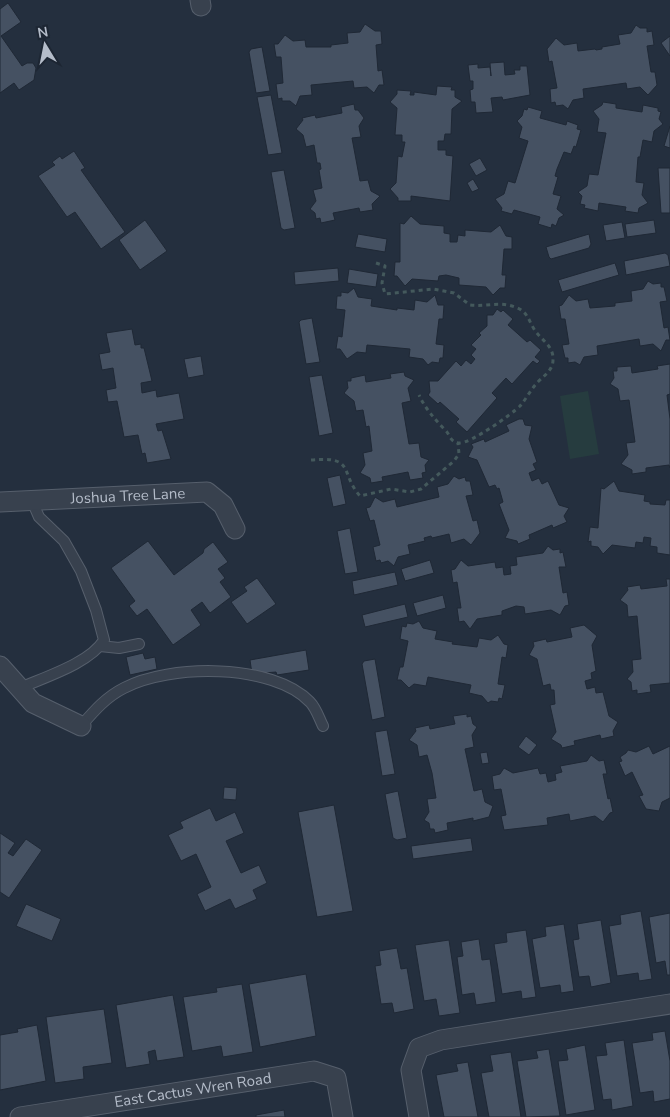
<svg xmlns="http://www.w3.org/2000/svg" width="670" height="1117" viewBox="0 0 670 1117" font-family="'Nunito Sans',sans-serif">
<rect width="100%" height="100%" fill="#242f3e"/>
<path fill="#263c3f" d="M 588,391 L 599,454 L 570,459 L 560,396 Z"/>
<g fill="#455162" stroke="#1f2835">
<path d="M 8,3 L 21,22 L 1,36 L 22,66 L 27,63 L 33,63 L 36,68 L 34,80 L 19,90 L 14,83 L 0,93 L 0,9 Z"/>
<path d="M 365,24 L 375,31 L 381,31 L 382,44 L 376,45 L 378,71 L 382,70 L 384,85 L 379,85 L 374,93 L 367,87 L 354,88 L 353,81 L 311,85 L 312,95 L 300,96 L 296,106 L 290,101 L 282,101 L 282,98 L 278,99 L 276,84 L 283,83 L 281,57 L 276,57 L 274,44 L 278,44 L 285,35 L 293,41 L 305,40 L 306,47 L 331,47 L 331,45 L 348,43 L 347,33 L 360,32 Z"/>
<path d="M 636,25 L 640,28 L 647,28 L 647,32 L 652,31 L 654,45 L 647,46 L 651,72 L 655,72 L 657,85 L 648,95 L 640,87 L 627,89 L 626,83 L 583,89 L 584,98 L 573,100 L 568,109 L 563,105 L 556,106 L 555,102 L 551,103 L 550,89 L 557,88 L 552,61 L 549,62 L 547,49 L 556,38 L 564,45 L 577,43 L 578,51 L 595,49 L 596,50 L 602,49 L 602,47 L 620,44 L 618,35 L 631,33 Z"/>
<path d="M 670,36 L 670,56 L 661,43 Z"/>
<path d="M 262,47 L 270,91 L 256,93 L 249,52 L 251,49 Z"/>
<path d="M 504,62 L 505,75 L 515,74 L 514,70 L 520,70 L 520,66 L 527,66 L 530,95 L 503,100 L 502,97 L 491,98 L 493,112 L 476,113 L 475,102 L 471,102 L 470,90 L 473,89 L 473,81 L 470,81 L 468,65 L 478,64 L 478,68 L 490,67 L 491,76 L 490,63 Z"/>
<path d="M 437,86 L 452,87 L 451,90 L 455,90 L 455,97 L 462,101 L 452,109 L 451,134 L 445,134 L 444,141 L 438,141 L 438,150 L 446,150 L 446,155 L 453,156 L 450,201 L 411,196 L 411,201 L 398,201 L 398,198 L 390,189 L 396,183 L 398,156 L 402,157 L 405,142 L 402,142 L 402,135 L 395,135 L 397,108 L 390,102 L 397,94 L 397,90 L 411,91 L 410,95 L 414,95 L 414,92 L 436,95 Z"/>
<path d="M 271,95 L 282,153 L 268,155 L 257,97 Z"/>
<path d="M 603,102 L 616,104 L 616,108 L 642,112 L 643,105 L 658,108 L 658,111 L 661,112 L 659,119 L 663,124 L 654,131 L 652,142 L 643,140 L 640,157 L 638,157 L 636,182 L 644,183 L 642,195 L 648,203 L 639,208 L 638,213 L 625,211 L 626,207 L 599,203 L 598,211 L 584,208 L 585,205 L 580,204 L 582,196 L 578,192 L 587,186 L 589,174 L 598,175 L 606,133 L 597,132 L 599,119 L 593,111 L 602,105 Z"/>
<path d="M 354,104 L 355,110 L 358,110 L 364,118 L 359,126 L 361,137 L 352,138 L 360,181 L 368,180 L 371,191 L 380,196 L 372,204 L 373,210 L 360,212 L 359,208 L 333,213 L 335,220 L 321,223 L 320,218 L 316,219 L 315,213 L 310,209 L 316,201 L 313,190 L 322,188 L 319,170 L 321,169 L 320,163 L 317,163 L 314,145 L 306,147 L 303,135 L 296,129 L 303,120 L 302,118 L 315,115 L 316,118 L 342,113 L 341,107 Z"/>
<path d="M 528,107 L 542,111 L 540,118 L 566,125 L 567,121 L 578,125 L 577,129 L 581,130 L 576,147 L 574,146 L 571,154 L 564,152 L 557,169 L 555,176 L 558,177 L 553,194 L 561,196 L 557,209 L 564,215 L 559,218 L 556,226 L 552,224 L 551,228 L 538,224 L 540,217 L 514,210 L 512,214 L 501,211 L 502,208 L 495,199 L 504,194 L 508,181 L 515,183 L 528,141 L 519,138 L 522,127 L 517,121 L 522,116 L 524,109 L 527,110 Z"/>
<path d="M 670,126 L 670,148 L 664,146 Z"/>
<path d="M 74,151 L 85,168 L 81,170 L 125,232 L 101,249 L 75,212 L 67,217 L 38,176 L 55,165 L 52,162 L 60,156 L 62,159 Z"/>
<path d="M 480,158 L 487,170 L 476,176 L 469,164 Z"/>
<path d="M 658,168 L 670,168 L 670,213 L 661,213 Z"/>
<path d="M 284,170 L 295,228 L 284,230 L 281,228 L 271,172 Z"/>
<path d="M 473,179 L 479,189 L 472,192 L 467,183 Z"/>
<path d="M 411,216 L 420,224 L 444,226 L 444,233 L 450,234 L 450,242 L 457,242 L 458,235 L 465,236 L 465,230 L 491,232 L 500,225 L 506,236 L 512,237 L 512,249 L 504,249 L 502,275 L 506,275 L 505,288 L 500,288 L 493,295 L 486,287 L 459,285 L 459,278 L 446,275 L 439,276 L 438,281 L 412,279 L 405,286 L 397,276 L 394,276 L 395,262 L 400,262 L 400,223 L 404,224 Z"/>
<path d="M 145,220 L 167,251 L 140,270 L 119,240 Z"/>
<path d="M 654,220 L 656,233 L 627,237 L 625,224 Z"/>
<path d="M 622,222 L 625,238 L 606,241 L 603,225 Z"/>
<path d="M 358,234 L 387,239 L 385,252 L 355,247 Z"/>
<path d="M 589,234 L 591,244 L 589,248 L 551,259 L 549,257 L 546,247 Z"/>
<path d="M 665,253 L 668,255 L 670,266 L 626,275 L 624,261 Z"/>
<path d="M 615,263 L 619,275 L 562,292 L 558,280 Z"/>
<path d="M 338,268 L 339,281 L 295,285 L 294,272 Z"/>
<path d="M 349,269 L 378,274 L 376,287 L 347,283 Z"/>
<path d="M 648,281 L 653,284 L 661,283 L 661,287 L 664,287 L 667,301 L 660,302 L 664,328 L 668,327 L 670,340 L 666,340 L 661,351 L 653,344 L 640,346 L 639,339 L 597,346 L 598,355 L 584,357 L 580,365 L 575,362 L 568,363 L 568,358 L 565,358 L 562,345 L 569,344 L 565,319 L 561,319 L 559,306 L 562,305 L 569,295 L 576,301 L 588,299 L 590,308 L 615,306 L 615,303 L 632,301 L 631,291 L 643,289 Z"/>
<path d="M 354,288 L 358,297 L 372,299 L 371,306 L 397,310 L 397,308 L 414,310 L 415,300 L 427,302 L 435,295 L 438,305 L 444,305 L 443,319 L 439,319 L 436,344 L 444,345 L 443,358 L 440,358 L 439,363 L 432,362 L 428,365 L 423,359 L 409,357 L 410,349 L 367,345 L 366,353 L 357,352 L 347,359 L 340,349 L 336,349 L 338,336 L 342,337 L 345,310 L 336,309 L 337,296 L 341,296 L 341,292 L 348,293 Z"/>
<path d="M 497,309 L 501,312 L 503,310 L 513,319 L 508,325 L 527,342 L 530,340 L 541,350 L 535,357 L 540,361 L 537,364 L 533,361 L 512,384 L 506,378 L 492,393 L 497,398 L 467,432 L 456,422 L 459,419 L 440,402 L 438,404 L 428,395 L 430,392 L 429,381 L 438,381 L 456,361 L 461,366 L 466,360 L 471,364 L 475,359 L 471,355 L 476,349 L 471,345 L 481,335 L 479,333 L 487,326 L 487,315 L 493,315 Z"/>
<path d="M 312,318 L 320,362 L 306,364 L 299,322 L 301,320 Z"/>
<path d="M 132,329 L 135,345 L 141,344 L 141,348 L 144,348 L 152,381 L 141,383 L 142,393 L 156,390 L 157,397 L 179,393 L 184,419 L 156,424 L 158,431 L 162,430 L 171,459 L 147,463 L 145,453 L 142,454 L 138,435 L 124,437 L 117,401 L 108,402 L 106,390 L 116,388 L 113,368 L 102,370 L 99,354 L 110,352 L 106,333 Z"/>
<path d="M 201,356 L 204,375 L 188,378 L 184,359 Z"/>
<path d="M 670,364 L 670,394 L 667,395 L 670,419 L 670,468 L 669,465 L 646,468 L 646,472 L 632,474 L 632,470 L 621,464 L 628,455 L 626,443 L 635,442 L 629,400 L 620,401 L 618,389 L 610,384 L 614,378 L 613,371 L 617,371 L 617,367 L 631,366 L 632,373 L 658,369 L 657,366 Z"/>
<path d="M 404,372 L 405,376 L 414,380 L 408,388 L 411,401 L 402,403 L 409,444 L 419,443 L 421,457 L 429,460 L 425,465 L 426,472 L 422,473 L 423,478 L 410,480 L 408,472 L 382,477 L 383,481 L 371,483 L 370,478 L 360,473 L 365,465 L 363,453 L 372,451 L 369,426 L 366,427 L 363,410 L 356,411 L 354,401 L 344,393 L 348,388 L 347,381 L 351,381 L 351,378 L 365,375 L 366,382 L 391,378 L 390,374 Z"/>
<path d="M 322,375 L 333,433 L 319,436 L 309,377 Z"/>
<path d="M 519,419 L 523,419 L 525,425 L 532,426 L 529,439 L 537,462 L 533,464 L 536,470 L 529,473 L 532,481 L 539,478 L 542,484 L 548,481 L 559,505 L 569,508 L 564,516 L 567,522 L 553,528 L 552,525 L 529,535 L 530,539 L 518,544 L 517,541 L 505,538 L 509,530 L 499,504 L 503,502 L 499,488 L 497,489 L 495,485 L 489,487 L 477,460 L 468,457 L 473,447 L 471,444 L 484,439 L 485,442 L 509,431 L 506,425 Z"/>
<path d="M 340,475 L 346,504 L 333,507 L 327,478 Z"/>
<path d="M 454,476 L 459,479 L 465,477 L 466,481 L 470,481 L 473,495 L 466,496 L 473,521 L 477,520 L 480,533 L 471,545 L 464,539 L 451,543 L 449,534 L 432,538 L 431,536 L 424,538 L 425,541 L 408,545 L 410,554 L 398,557 L 394,566 L 388,561 L 381,563 L 380,560 L 376,561 L 373,547 L 380,545 L 374,520 L 370,521 L 366,508 L 370,507 L 375,497 L 383,502 L 395,499 L 397,507 L 439,497 L 437,487 L 448,484 Z"/>
<path d="M 614,481 L 619,491 L 645,495 L 644,501 L 650,502 L 650,504 L 665,505 L 666,500 L 670,500 L 670,555 L 657,553 L 657,547 L 650,546 L 651,538 L 644,537 L 643,543 L 636,542 L 635,548 L 612,545 L 603,554 L 598,547 L 591,546 L 591,541 L 588,542 L 590,527 L 598,528 L 601,488 L 604,489 Z"/>
<path d="M 350,528 L 358,572 L 345,574 L 337,531 Z"/>
<path d="M 148,541 L 174,575 L 203,553 L 204,549 L 213,542 L 228,562 L 218,569 L 225,578 L 220,582 L 231,597 L 210,613 L 202,602 L 191,610 L 201,625 L 173,645 L 147,609 L 137,616 L 129,606 L 135,601 L 111,568 Z"/>
<path d="M 548,546 L 553,550 L 560,549 L 560,553 L 563,552 L 566,567 L 559,567 L 563,593 L 567,592 L 569,605 L 565,606 L 560,615 L 551,610 L 525,614 L 524,607 L 516,606 L 502,611 L 502,615 L 477,619 L 470,629 L 464,621 L 459,622 L 457,608 L 461,608 L 457,582 L 453,583 L 451,570 L 455,569 L 461,560 L 468,566 L 495,562 L 496,568 L 503,567 L 504,575 L 511,574 L 510,566 L 517,565 L 516,557 L 543,553 Z"/>
<path d="M 430,560 L 434,573 L 405,581 L 401,569 Z"/>
<path d="M 395,572 L 398,585 L 354,595 L 352,581 Z"/>
<path d="M 257,578 L 276,604 L 247,624 L 231,602 L 247,591 L 244,587 Z"/>
<path d="M 666,579 L 670,579 L 670,683 L 650,685 L 651,692 L 637,694 L 637,690 L 632,691 L 631,682 L 627,679 L 633,672 L 632,660 L 641,659 L 637,616 L 628,617 L 627,605 L 620,600 L 628,590 L 627,587 L 640,585 L 641,589 L 667,586 Z"/>
<path d="M 443,595 L 446,608 L 417,616 L 413,603 Z"/>
<path d="M 405,604 L 408,617 L 365,627 L 362,615 Z"/>
<path d="M 419,621 L 423,628 L 437,631 L 435,639 L 453,642 L 452,644 L 477,647 L 479,638 L 491,640 L 498,635 L 504,644 L 508,645 L 506,658 L 502,657 L 498,684 L 505,685 L 502,699 L 499,698 L 498,702 L 491,701 L 488,703 L 482,696 L 469,693 L 471,685 L 428,677 L 426,686 L 414,684 L 409,688 L 401,680 L 397,680 L 400,667 L 403,667 L 408,641 L 400,639 L 402,626 L 406,627 L 407,623 L 413,624 Z"/>
<path d="M 584,625 L 597,636 L 592,645 L 596,671 L 591,673 L 592,679 L 585,681 L 587,689 L 595,687 L 596,693 L 603,692 L 609,716 L 618,722 L 613,731 L 614,736 L 601,739 L 600,735 L 574,741 L 575,745 L 562,748 L 561,745 L 551,739 L 556,732 L 550,705 L 555,704 L 554,690 L 551,690 L 550,684 L 543,686 L 537,659 L 529,655 L 534,646 L 533,642 L 546,639 L 547,642 L 572,637 L 570,628 Z"/>
<path d="M 306,650 L 309,670 L 277,675 L 276,672 L 252,674 L 250,660 Z"/>
<path d="M 143,653 L 145,659 L 155,657 L 157,669 L 130,675 L 126,657 Z"/>
<path d="M 375,659 L 385,717 L 372,720 L 362,664 L 364,661 Z"/>
<path d="M 467,714 L 467,717 L 471,716 L 473,724 L 477,727 L 472,735 L 474,747 L 465,749 L 474,791 L 482,789 L 485,802 L 493,806 L 489,817 L 473,821 L 473,818 L 447,823 L 448,830 L 435,833 L 434,829 L 430,829 L 429,823 L 424,820 L 429,812 L 427,799 L 436,798 L 432,773 L 427,755 L 419,757 L 417,745 L 409,740 L 416,731 L 415,728 L 429,725 L 430,729 L 455,724 L 453,716 Z"/>
<path d="M 387,730 L 395,774 L 382,776 L 375,732 Z"/>
<path d="M 526,736 L 537,745 L 529,755 L 518,747 Z"/>
<path d="M 649,746 L 653,754 L 670,746 L 670,798 L 662,802 L 659,811 L 646,809 L 639,796 L 643,795 L 632,772 L 625,776 L 619,762 L 622,761 L 620,757 L 626,753 L 628,750 L 636,752 Z"/>
<path d="M 487,752 L 489,763 L 482,764 L 480,753 Z"/>
<path d="M 591,755 L 599,761 L 604,760 L 607,774 L 603,774 L 608,799 L 610,798 L 613,812 L 610,813 L 603,822 L 595,816 L 570,821 L 569,814 L 547,818 L 548,825 L 504,830 L 501,816 L 506,815 L 501,789 L 494,790 L 492,776 L 500,774 L 504,768 L 513,773 L 538,768 L 540,774 L 546,773 L 548,782 L 556,780 L 555,774 L 562,772 L 560,766 L 587,761 Z"/>
<path d="M 224,787 L 237,788 L 236,800 L 223,799 Z"/>
<path d="M 398,791 L 407,838 L 397,840 L 393,838 L 385,794 Z"/>
<path d="M 334,805 L 353,911 L 317,917 L 298,812 Z"/>
<path d="M 210,808 L 216,821 L 235,812 L 244,833 L 226,841 L 241,873 L 259,865 L 267,883 L 253,890 L 257,899 L 235,909 L 230,899 L 205,911 L 197,894 L 211,887 L 196,854 L 181,861 L 168,835 L 183,828 L 180,822 Z"/>
<path d="M 0,833 L 15,843 L 8,853 L 13,856 L 26,839 L 42,850 L 9,898 L 0,892 Z"/>
<path d="M 471,838 L 473,851 L 413,859 L 411,846 Z"/>
<path d="M 26,904 L 61,919 L 52,941 L 16,926 Z"/>
<path d="M 641,911 L 652,979 L 639,981 L 638,973 L 617,976 L 609,926 L 621,924 L 620,915 Z"/>
<path d="M 670,913 L 670,975 L 667,975 L 665,961 L 656,963 L 649,917 Z"/>
<path d="M 601,920 L 611,983 L 591,987 L 589,976 L 579,977 L 573,940 L 579,939 L 577,924 Z"/>
<path d="M 564,924 L 574,991 L 561,993 L 560,985 L 540,988 L 532,939 L 546,936 L 545,927 Z"/>
<path d="M 526,930 L 536,997 L 522,999 L 521,991 L 502,994 L 494,944 L 507,942 L 506,933 Z"/>
<path d="M 479,939 L 482,960 L 490,959 L 496,1002 L 476,1005 L 474,993 L 462,995 L 457,957 L 463,956 L 461,942 Z"/>
<path d="M 449,940 L 460,1013 L 439,1016 L 436,999 L 424,1001 L 415,945 Z"/>
<path d="M 397,948 L 401,969 L 407,968 L 414,1009 L 394,1013 L 392,1003 L 381,1004 L 375,966 L 381,965 L 379,951 Z"/>
<path d="M 306,974 L 316,1036 L 260,1047 L 249,984 Z"/>
<path d="M 242,984 L 253,1052 L 223,1057 L 221,1046 L 192,1051 L 183,997 L 217,992 L 216,988 Z"/>
<path d="M 173,995 L 184,1057 L 157,1061 L 155,1050 L 148,1052 L 150,1064 L 126,1068 L 116,1005 Z"/>
<path d="M 104,1009 L 112,1063 L 83,1067 L 84,1079 L 55,1083 L 46,1017 Z"/>
<path d="M 37,1025 L 46,1081 L 0,1090 L 0,1035 L 18,1032 L 17,1029 Z"/>
<path d="M 665,1031 L 670,1061 L 670,1099 L 654,1102 L 653,1091 L 640,1093 L 632,1043 L 653,1040 L 652,1033 Z"/>
<path d="M 624,1040 L 633,1106 L 612,1110 L 611,1099 L 603,1100 L 596,1056 L 607,1055 L 605,1043 Z"/>
<path d="M 585,1045 L 595,1110 L 566,1115 L 558,1061 L 568,1060 L 566,1049 Z"/>
<path d="M 549,1049 L 560,1116 L 526,1117 L 517,1061 L 538,1058 L 536,1051 Z"/>
<path d="M 511,1052 L 521,1117 L 489,1117 L 481,1073 L 493,1071 L 490,1055 Z"/>
<path d="M 468,1062 L 478,1117 L 444,1117 L 436,1075 L 458,1071 L 456,1064 Z"/>
<path d="M 284,1110 L 285,1117 L 256,1117 L 256,1115 Z"/>
</g>
<g fill="none" stroke-linecap="round" stroke-linejoin="round">
<g stroke="#565f6c" stroke-width="12">
<g id="lane">
<path d="M 100,646 L 119,648 L 139,644"/>
<path d="M 20,688 C 45,677 90,663 104,640 L 96,610 L 81,571 L 64,541 L 39,517 L 32,501"/>
<path d="M 81,726 C 94,711 106,697 124,688 C 169,664 273,663 310,702 C 316,708 319,718 323,726"/>
</g>
</g>
<g stroke="#565f6c" stroke-width="21">
<g id="street">
<path d="M 200,0 L 201,6"/>
<path id="s1" d="M 0,502 L 207,492 L 223,505 L 235,529"/>
<path d="M 0,666 L 33,703 L 81,726"/>
<path id="s2" d="M 20,1117 L 314,1071 L 336,1078 L 343,1117"/>
<path d="M 419,1117 L 411,1070 L 419,1048 L 441,1040 L 670,1004"/>
</g>
</g>
<g stroke="#44595c" stroke-width="3" stroke-dasharray="4 4" stroke-linecap="butt">
<path d="M 376,263 L 385,266 L 382,283 L 385,294 L 433,289 L 454,293 L 470,305 C 486,307 499,301 515,307 C 527,311 528,319 534,329 C 541,340 554,346 553,360 C 553,371 542,377 536,384 C 530,391 526,399 520,406 C 512,414 470,444 459,443 C 450,442 450,435 446,431 C 435,419 426,410 419,395"/>
<path d="M 311,460 C 356,456 339,472 360,496 L 391,489 L 410,492 L 421,489 L 454,461 L 459,454 L 458,443"/>
</g>
<use href="#lane" stroke="#38414e" stroke-width="10"/>
<use href="#street" stroke="#38414e" stroke-width="19"/>
</g>
<g text-anchor="middle" stroke-width="4" stroke-linejoin="round" paint-order="stroke">
<g font-size="15" fill="#b4bcc9" stroke="#1d2633">
<text dy="5" stroke="none"><textPath href="#s1" startOffset="128">Joshua Tree Lane</textPath></text>
<text dy="5" stroke="none"><textPath href="#s2" startOffset="175">East Cactus Wren Road</textPath></text>
</g>
</g>
<g transform="translate(45 45) rotate(350)" stroke="#1d2633" stroke-width="4" paint-order="stroke">
<path d="M0-4L9 19L0 12L-9 19Z" fill="#b4bcc9"/>
<text y="-8" font-size="14" font-weight="bold" text-anchor="middle" fill="#b4bcc9">N</text>
</g>
</svg>
